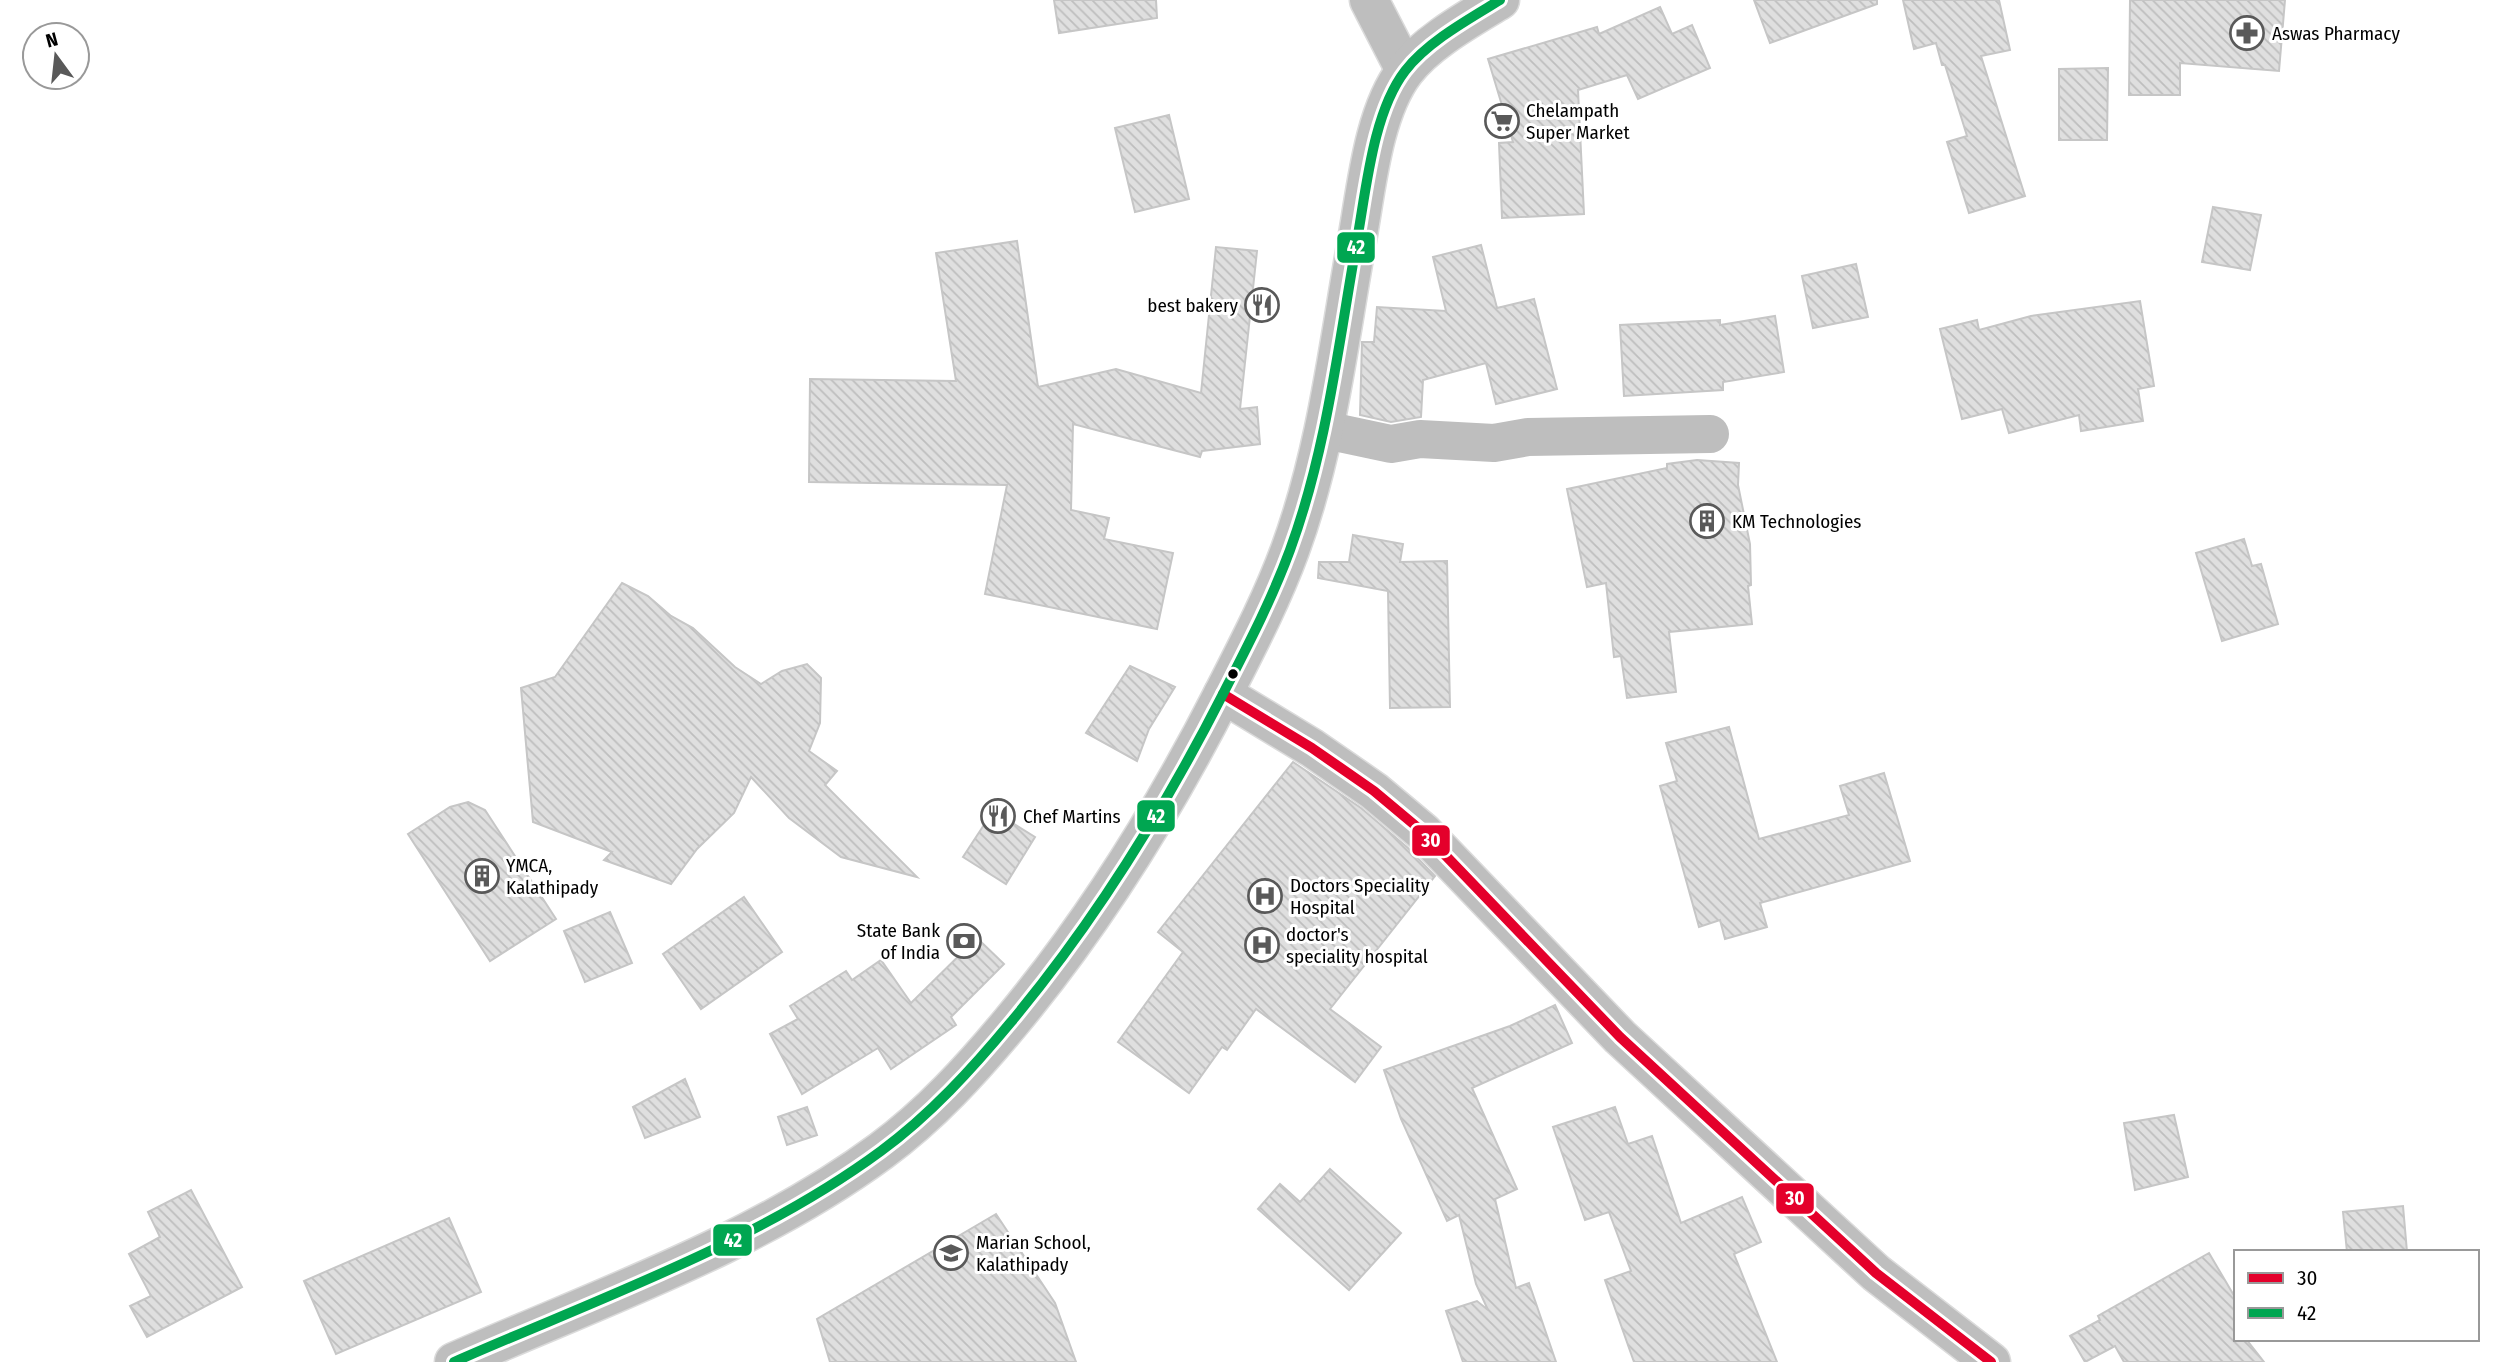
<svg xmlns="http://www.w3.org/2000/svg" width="2500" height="1362" viewBox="0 0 2500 1362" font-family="'Fira Sans Condensed',sans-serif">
<defs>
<pattern id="building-back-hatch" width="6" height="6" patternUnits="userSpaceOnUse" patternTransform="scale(1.75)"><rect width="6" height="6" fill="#dfdfdf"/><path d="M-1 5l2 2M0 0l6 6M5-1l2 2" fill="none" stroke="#bebebe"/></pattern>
</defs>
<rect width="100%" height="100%" fill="#fff"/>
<g fill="url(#building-back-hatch)" stroke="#c6c6c6" stroke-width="2">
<path d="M 1054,0 L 1156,0 L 1157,18 L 1059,33 Z"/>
<path d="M 1754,0 L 1877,0 L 1877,4 L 1770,43 Z"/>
<path d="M 1903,0 L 1999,0 L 2010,50 L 1981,56 L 2025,196 L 1969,213 L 1947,142 L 1967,136 L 1945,65 L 1942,65 L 1936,43 L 1914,49 Z"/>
<path d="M 2130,0 L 2285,0 L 2279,71 L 2180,63 L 2180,95 L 2129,95 Z"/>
<path d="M 1660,7 L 1672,34 L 1692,25 L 1710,68 L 1638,99 L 1627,75 L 1578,90 L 1584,214 L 1502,218 L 1499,143 L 1513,142 L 1488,59 L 1597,27 L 1599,34 Z"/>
<path d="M 2108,68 L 2107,140 L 2059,140 L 2059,69 Z"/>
<path d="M 1169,115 L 1189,199 L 1135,212 L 1115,128 Z"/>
<path d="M 2213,207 L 2261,215 L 2250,270 L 2202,262 Z"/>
<path d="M 1017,241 L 1038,387 L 1116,369 L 1201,393 L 1216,247 L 1257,251 L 1240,409 L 1257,407 L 1260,444 L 1202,451 L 1200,457 L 1073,424 L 1071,510 L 1109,518 L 1104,539 L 1173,553 L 1157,629 L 985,594 L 1007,485 L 809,482 L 810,379 L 956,381 L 936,253 Z"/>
<path d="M 1481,245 L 1497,308 L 1534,299 L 1557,389 L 1496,404 L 1486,363 L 1423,380 L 1421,417 L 1391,422 L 1360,415 L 1362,342 L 1374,342 L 1377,307 L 1446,311 L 1433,257 Z"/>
<path d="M 1856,264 L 1868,317 L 1813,328 L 1802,276 Z"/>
<path d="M 2140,301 L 2154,386 L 2138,389 L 2143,421 L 2081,431 L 2079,415 L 2009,433 L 2002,409 L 1962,419 L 1940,329 L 1977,320 L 1979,330 L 2031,316 Z"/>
<path d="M 1775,316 L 1784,372 L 1723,382 L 1723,390 L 1624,396 L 1620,325 L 1720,320 L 1720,325 Z"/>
<path d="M 1697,460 L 1739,463 L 1738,485 L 1750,544 L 1751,585 L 1748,586 L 1752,624 L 1669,632 L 1676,692 L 1627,698 L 1621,656 L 1614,657 L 1606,583 L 1587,587 L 1567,489 L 1667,468 L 1667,464 Z"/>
<path d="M 1353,535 L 1403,544 L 1400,562 L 1447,561 L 1450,707 L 1390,708 L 1388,591 L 1318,578 L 1319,562 L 1349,562 Z"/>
<path d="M 2244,539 L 2252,566 L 2261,564 L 2278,624 L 2222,641 L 2196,553 Z"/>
<path d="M 622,583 L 648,596 L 671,616 L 693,628 L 735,667 L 761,684 L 782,671 L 807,664 L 821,678 L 820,723 L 809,751 L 837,771 L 825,785 L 917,877 L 841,857 L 789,818 L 751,777 L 734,813 L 697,849 L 671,884 L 604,860 L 612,852 L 533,822 L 521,688 L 555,677 Z"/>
<path d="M 1130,666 L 1175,687 L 1149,729 L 1137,761 L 1086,733 Z"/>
<path d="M 1729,727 L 1759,839 L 1849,815 L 1840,786 L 1884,773 L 1910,861 L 1760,903 L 1767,927 L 1725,939 L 1720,920 L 1699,927 L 1660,786 L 1677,781 L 1666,743 Z"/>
<path d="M 1293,762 L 1361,808 L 1408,848 L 1435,876 L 1330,1009 L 1381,1047 L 1355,1082 L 1256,1009 L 1227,1050 L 1222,1047 L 1189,1093 L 1118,1042 L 1183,952 L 1158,932 Z"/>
<path d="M 468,802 L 485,810 L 556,919 L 490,961 L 408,834 L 450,807 Z"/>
<path d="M 993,811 L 1035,837 L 1006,884 L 963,857 Z"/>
<path d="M 744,897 L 782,952 L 701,1009 L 663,954 Z"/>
<path d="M 610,912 L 632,963 L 585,982 L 564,931 Z"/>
<path d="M 977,938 L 1004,964 L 951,1017 L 956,1025 L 891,1069 L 878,1048 L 802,1094 L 770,1034 L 798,1019 L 790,1006 L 846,971 L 852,980 L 881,960 L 911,1003 Z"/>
<path d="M 1555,1005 L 1572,1043 L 1472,1088 L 1517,1189 L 1495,1199 L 1516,1288 L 1529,1283 L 1556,1362 L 1463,1362 L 1446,1311 L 1477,1301 L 1488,1310 L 1476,1284 L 1459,1215 L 1447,1221 L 1401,1119 L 1384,1070 L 1510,1026 Z"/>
<path d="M 685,1079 L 700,1117 L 645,1138 L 633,1107 Z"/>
<path d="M 807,1107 L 817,1135 L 787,1145 L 778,1117 Z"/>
<path d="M 1615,1107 L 1628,1144 L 1652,1136 L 1681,1223 L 1742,1197 L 1761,1242 L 1734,1254 L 1777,1362 L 1634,1362 L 1605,1280 L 1631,1271 L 1609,1212 L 1585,1220 L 1553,1127 Z"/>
<path d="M 2174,1115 L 2188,1177 L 2135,1190 L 2124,1123 Z"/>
<path d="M 1330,1169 L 1401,1233 L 1349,1290 L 1258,1209 L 1280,1184 L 1300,1202 Z"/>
<path d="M 191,1190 L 242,1287 L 147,1337 L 130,1306 L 151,1296 L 129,1254 L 160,1237 L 148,1212 Z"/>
<path d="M 2403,1206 L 2407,1252 L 2347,1252 L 2343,1212 Z"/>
<path d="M 996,1214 L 1055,1303 L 1076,1362 L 830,1362 L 817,1319 Z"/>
<path d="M 449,1218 L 481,1292 L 336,1354 L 304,1281 Z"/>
<path d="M 2209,1253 L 2236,1299 L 2236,1339 L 2246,1339 L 2264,1362 L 2124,1362 L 2115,1346 L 2085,1362 L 2070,1336 L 2100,1320 L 2098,1316 Z"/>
</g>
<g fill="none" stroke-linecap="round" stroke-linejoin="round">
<g stroke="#dbdbdb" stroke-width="41">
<g id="major">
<path d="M 1369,0 L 1405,70"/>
<path d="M 1223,694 L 1312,748 L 1374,791 L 1423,832 L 1620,1037 L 1876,1273 L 1991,1362"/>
</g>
</g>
<g stroke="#dbdbdb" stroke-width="41">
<path id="highway" d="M 454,1362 C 597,1299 755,1244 881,1151 C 930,1115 972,1069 1011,1022 C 1096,920 1164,810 1224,692 C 1248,645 1272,599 1290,550 C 1326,452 1338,348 1356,246 C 1366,193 1372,114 1405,71 C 1427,42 1469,19 1500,0"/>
</g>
<path stroke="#bebebe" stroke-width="38" d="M 1325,430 L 1391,444 L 1420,439 L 1494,443 L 1528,437 L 1710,434"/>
<use href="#major" stroke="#bebebe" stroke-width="38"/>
<use href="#highway" stroke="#bebebe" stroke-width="38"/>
<g stroke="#fff" stroke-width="16">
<path id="bus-1" d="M 1223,694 L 1312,748 L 1374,791 L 1423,832 L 1620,1037 L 1876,1273 L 1991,1362"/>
</g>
<g stroke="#fff" stroke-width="16">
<path id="bus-2" d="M 454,1362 C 597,1299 755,1244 881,1151 C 930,1115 972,1069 1011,1022 C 1096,920 1164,810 1224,692 C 1248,645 1272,599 1290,550 C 1326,452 1338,348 1356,246 C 1366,193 1372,114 1405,71 C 1427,42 1469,19 1500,0"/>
</g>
<use href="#bus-1" stroke="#e4002b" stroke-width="10"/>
<use href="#bus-2" stroke="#00a651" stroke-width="10"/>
</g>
<defs>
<g id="pharmacy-ring" transform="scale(1.75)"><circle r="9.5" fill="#fff" stroke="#595959" stroke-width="1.5"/><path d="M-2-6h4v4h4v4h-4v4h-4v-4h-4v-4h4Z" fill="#595959"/></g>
<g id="supermarket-ring" transform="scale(1.75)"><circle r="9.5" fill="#fff" stroke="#595959" stroke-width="1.5"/><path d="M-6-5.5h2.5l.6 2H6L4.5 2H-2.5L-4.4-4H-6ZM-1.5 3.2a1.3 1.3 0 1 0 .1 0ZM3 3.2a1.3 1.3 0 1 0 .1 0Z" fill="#595959"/></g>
<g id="restaurant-ring" transform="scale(1.75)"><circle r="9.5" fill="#fff" stroke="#595959" stroke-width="1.5"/><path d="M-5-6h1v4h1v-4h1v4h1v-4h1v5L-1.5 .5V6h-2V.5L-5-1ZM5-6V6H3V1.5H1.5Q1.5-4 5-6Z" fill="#595959"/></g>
<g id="building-ring" transform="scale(1.75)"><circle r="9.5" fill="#fff" stroke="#595959" stroke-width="1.5"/><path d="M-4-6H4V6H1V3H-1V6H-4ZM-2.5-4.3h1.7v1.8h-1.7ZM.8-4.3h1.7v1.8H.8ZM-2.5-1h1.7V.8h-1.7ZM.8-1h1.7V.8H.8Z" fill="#595959"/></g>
<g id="hospital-ring" transform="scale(1.75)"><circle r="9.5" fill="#fff" stroke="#595959" stroke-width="1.5"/><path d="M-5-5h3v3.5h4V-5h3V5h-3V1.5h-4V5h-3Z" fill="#595959"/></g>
<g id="bank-ring" transform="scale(1.75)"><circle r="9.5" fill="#fff" stroke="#595959" stroke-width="1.5"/><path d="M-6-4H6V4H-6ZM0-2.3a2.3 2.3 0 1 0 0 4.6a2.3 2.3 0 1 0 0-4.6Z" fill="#595959"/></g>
<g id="school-ring" transform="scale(1.75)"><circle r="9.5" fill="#fff" stroke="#595959" stroke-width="1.5"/><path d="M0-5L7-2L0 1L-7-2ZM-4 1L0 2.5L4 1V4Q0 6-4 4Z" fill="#595959"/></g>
</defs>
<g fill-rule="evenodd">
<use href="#pharmacy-ring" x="2247" y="33"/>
<use href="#supermarket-ring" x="1502" y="121"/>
<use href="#restaurant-ring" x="1262" y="305"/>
<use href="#building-ring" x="1707" y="521"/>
<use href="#restaurant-ring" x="998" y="816"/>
<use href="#building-ring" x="482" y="876"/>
<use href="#hospital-ring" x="1265" y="896"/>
<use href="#bank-ring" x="964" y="941"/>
<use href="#hospital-ring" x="1262" y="945"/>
<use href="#school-ring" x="951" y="1253"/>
</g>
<circle fill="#000" stroke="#fff" stroke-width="2.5" cx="1233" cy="674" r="6"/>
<g text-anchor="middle" stroke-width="6" stroke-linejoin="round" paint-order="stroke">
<g font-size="19" fill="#000" stroke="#fff" text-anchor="start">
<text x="2272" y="40">Aswas Pharmacy</text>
<text x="1526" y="117">Chelampath<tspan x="1526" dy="22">Super Market</tspan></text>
<text x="1238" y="312" text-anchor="end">best bakery</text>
<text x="1732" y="528">KM Technologies</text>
<text x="1023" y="823">Chef Martins</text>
<text x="506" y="872">YMCA,<tspan x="506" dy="22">Kalathipady</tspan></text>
<text x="1290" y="892">Doctors Speciality<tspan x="1290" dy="22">Hospital</tspan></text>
<text x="940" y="937" text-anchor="end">State Bank<tspan x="940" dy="22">of India</tspan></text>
<text x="1286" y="941">doctor's<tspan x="1286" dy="22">speciality hospital</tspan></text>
<text x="976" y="1249">Marian School,<tspan x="976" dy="22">Kalathipady</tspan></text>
</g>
</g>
<g stroke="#fff" stroke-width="2.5">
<rect x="1336" y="231" width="40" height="33" rx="7" fill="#00a651"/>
<rect x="1136" y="799" width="40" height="34" rx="7" fill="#00a651"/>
<rect x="1411" y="824" width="40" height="33" rx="7" fill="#e4002b"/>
<rect x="1775" y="1182" width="40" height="33" rx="7" fill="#e4002b"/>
<rect x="712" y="1223" width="41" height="34" rx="7" fill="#00a651"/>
</g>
<g font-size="19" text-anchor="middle" font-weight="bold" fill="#fff">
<text x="1356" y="254">42</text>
<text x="1156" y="823">42</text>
<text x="1431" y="847">30</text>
<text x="1795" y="1205">30</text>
<text x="733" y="1247">42</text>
</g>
<rect x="2234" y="1250" width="245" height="91" fill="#ffffff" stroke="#999999" stroke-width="2"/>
<rect x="2248" y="1273" width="35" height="10" fill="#e4002b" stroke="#999999" stroke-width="2"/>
<text x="2297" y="1285" font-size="21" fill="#000000">30</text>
<rect x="2248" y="1308" width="35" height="10" fill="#00a651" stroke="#999999" stroke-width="2"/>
<text x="2297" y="1320" font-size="21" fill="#000000">42</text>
<g transform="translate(56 56) rotate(345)"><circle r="33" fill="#ffffff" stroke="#999999" stroke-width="2"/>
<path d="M0-5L12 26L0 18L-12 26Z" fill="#595959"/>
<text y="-10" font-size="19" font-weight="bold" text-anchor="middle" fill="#000000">N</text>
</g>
</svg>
